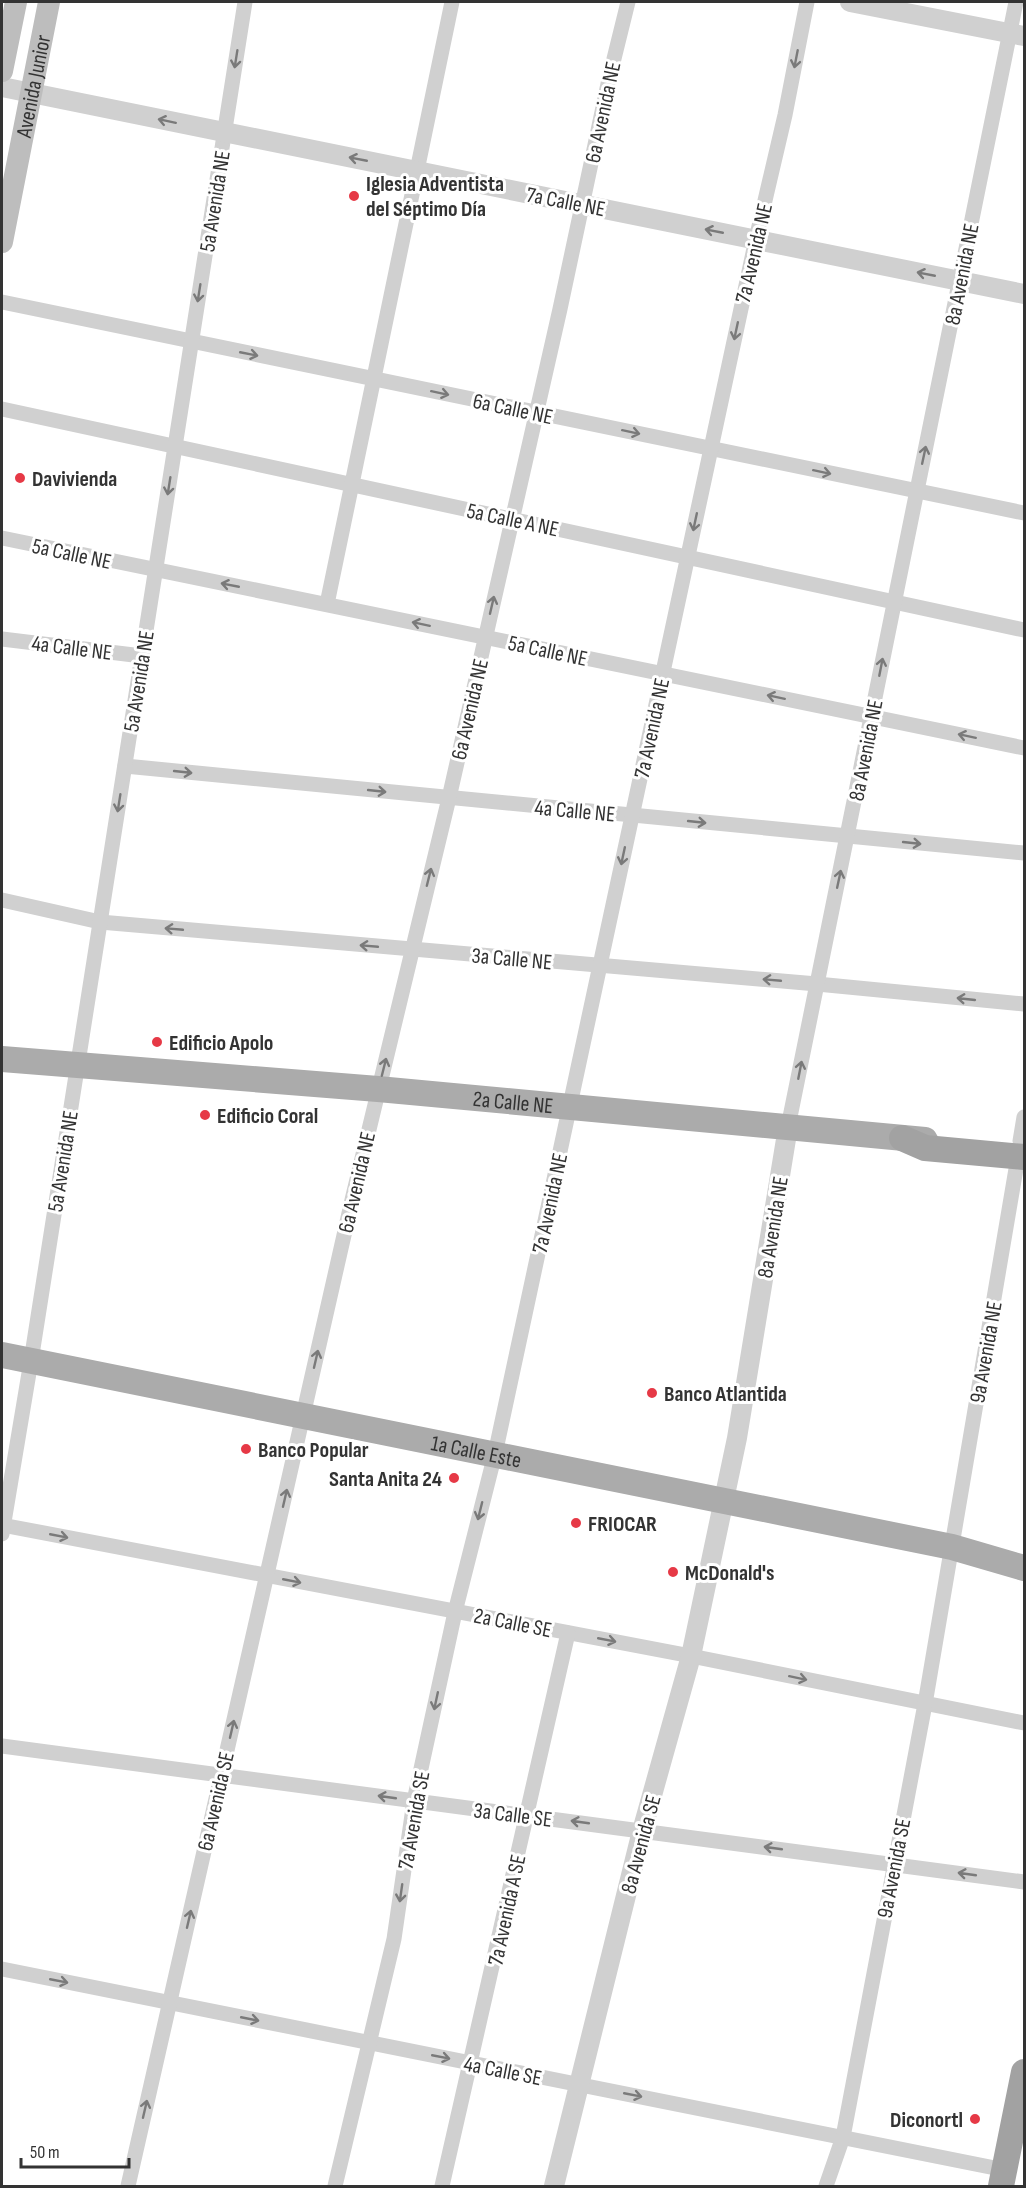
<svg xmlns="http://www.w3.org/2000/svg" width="1026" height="2188" viewBox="0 0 1026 2188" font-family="'Sofia Sans Condensed',sans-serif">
<rect width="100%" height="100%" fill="#fff"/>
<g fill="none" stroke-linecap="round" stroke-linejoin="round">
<g stroke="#d0d0d0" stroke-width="15">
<path d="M 2,302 L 1024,513"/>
<path d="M 2,409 L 1024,630"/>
<path d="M 2,538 L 1024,748"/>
<path d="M 327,604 L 452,2"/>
<path d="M 2,639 L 142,656"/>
<path d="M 125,766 L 1024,853"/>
<path d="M 2,900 L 100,922 L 817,984 L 1024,1004"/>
<path d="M 788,1127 L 1016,2"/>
<path d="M 1020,1141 L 1024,1117"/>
<path d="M 2,1525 L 691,1656 L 1024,1723"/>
<path d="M 2,1534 L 31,1361 L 245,2"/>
<path d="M 2,1746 L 1024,1882"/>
<path d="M 2,1969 L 1005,2170"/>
<path d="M 128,2186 L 352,1200 L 449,798 L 560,309 L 609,79 L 628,2"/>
<path d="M 335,2186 L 394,1939 L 414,1801 L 455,1612 L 495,1454 L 756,239 L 785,115 L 807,2"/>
<path d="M 442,2186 L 568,1633"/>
<path d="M 826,2186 L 843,2137 L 925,1704 L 1018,1157"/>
</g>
<g stroke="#d0d0d0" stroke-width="20">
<path d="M 850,2 L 1024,36"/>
<path d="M 2,87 L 1024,294"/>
<path d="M 554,2186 L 642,1831 L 691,1656 L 737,1438 L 788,1127"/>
</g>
<g stroke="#bdbdbd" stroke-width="22">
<path d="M 2,71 L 16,2"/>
<path id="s1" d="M 2,242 L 49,2"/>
</g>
<g stroke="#ababab" stroke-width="26">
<path id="s2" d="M 2,1059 L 378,1089 L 925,1140"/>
<path id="s3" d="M 2,1355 L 952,1547 L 1024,1568"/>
</g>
<g stroke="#a2a2a2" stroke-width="26">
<path d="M 902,1138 L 925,1148 L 1024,1157"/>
<path d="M 1001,2186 L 1024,2072"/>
</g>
</g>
<defs><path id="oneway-shaft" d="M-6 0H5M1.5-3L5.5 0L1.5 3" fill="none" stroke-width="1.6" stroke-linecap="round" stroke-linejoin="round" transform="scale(1.5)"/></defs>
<g stroke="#7a7a7a">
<use href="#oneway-shaft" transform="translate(236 59) rotate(99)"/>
<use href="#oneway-shaft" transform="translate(796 59) rotate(101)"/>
<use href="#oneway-shaft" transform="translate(167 121) rotate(-168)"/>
<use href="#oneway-shaft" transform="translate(358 159) rotate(-169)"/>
<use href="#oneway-shaft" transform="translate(714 231) rotate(-169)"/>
<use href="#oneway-shaft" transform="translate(926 274) rotate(-169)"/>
<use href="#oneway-shaft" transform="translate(199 293) rotate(99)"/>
<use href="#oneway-shaft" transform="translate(736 331) rotate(102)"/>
<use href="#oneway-shaft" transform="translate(249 354) rotate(11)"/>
<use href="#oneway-shaft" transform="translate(440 393) rotate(12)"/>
<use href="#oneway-shaft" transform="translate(631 432) rotate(12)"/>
<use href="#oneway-shaft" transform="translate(924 455) rotate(-78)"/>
<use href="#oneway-shaft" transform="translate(822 472) rotate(12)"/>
<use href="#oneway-shaft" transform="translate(169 486) rotate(99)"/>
<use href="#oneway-shaft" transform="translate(695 522) rotate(102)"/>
<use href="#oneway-shaft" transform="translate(230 585) rotate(-169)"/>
<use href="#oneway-shaft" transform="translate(492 605) rotate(-77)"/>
<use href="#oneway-shaft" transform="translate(421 624) rotate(-168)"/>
<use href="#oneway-shaft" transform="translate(881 667) rotate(-79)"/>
<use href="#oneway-shaft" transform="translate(776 697) rotate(-168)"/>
<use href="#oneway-shaft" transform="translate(967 736) rotate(-168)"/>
<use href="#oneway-shaft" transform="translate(183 772) rotate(6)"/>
<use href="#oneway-shaft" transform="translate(377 791) rotate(6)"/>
<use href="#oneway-shaft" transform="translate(119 803) rotate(99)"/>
<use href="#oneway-shaft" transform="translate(697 822) rotate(6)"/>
<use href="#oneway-shaft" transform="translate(912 843) rotate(6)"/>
<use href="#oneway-shaft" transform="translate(623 856) rotate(102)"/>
<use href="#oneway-shaft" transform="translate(429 877) rotate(-76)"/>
<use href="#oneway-shaft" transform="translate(839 879) rotate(-78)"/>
<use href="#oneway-shaft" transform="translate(174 929) rotate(-175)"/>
<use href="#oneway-shaft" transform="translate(369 946) rotate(-175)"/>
<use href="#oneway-shaft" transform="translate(772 980) rotate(-175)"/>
<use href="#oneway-shaft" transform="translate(966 999) rotate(-174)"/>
<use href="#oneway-shaft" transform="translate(384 1067) rotate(-76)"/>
<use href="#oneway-shaft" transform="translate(800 1070) rotate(-79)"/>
<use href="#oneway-shaft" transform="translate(316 1359) rotate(-77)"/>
<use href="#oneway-shaft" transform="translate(285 1498) rotate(-77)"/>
<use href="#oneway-shaft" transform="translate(480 1511) rotate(104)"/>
<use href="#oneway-shaft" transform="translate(59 1536) rotate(11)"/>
<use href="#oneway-shaft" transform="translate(292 1581) rotate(11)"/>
<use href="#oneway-shaft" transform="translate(607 1640) rotate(11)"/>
<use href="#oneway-shaft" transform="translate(798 1678) rotate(12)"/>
<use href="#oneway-shaft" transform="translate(436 1701) rotate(102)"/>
<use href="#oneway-shaft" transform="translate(232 1729) rotate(-77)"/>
<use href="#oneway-shaft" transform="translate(387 1797) rotate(-172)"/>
<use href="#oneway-shaft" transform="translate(580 1822) rotate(-172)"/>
<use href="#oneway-shaft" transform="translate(773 1848) rotate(-172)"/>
<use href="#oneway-shaft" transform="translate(967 1874) rotate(-172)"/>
<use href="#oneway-shaft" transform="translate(401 1893) rotate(98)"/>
<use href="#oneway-shaft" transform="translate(189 1919) rotate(-77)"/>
<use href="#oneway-shaft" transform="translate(59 1981) rotate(11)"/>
<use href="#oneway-shaft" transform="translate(250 2019) rotate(11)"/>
<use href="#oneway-shaft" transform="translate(441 2057) rotate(11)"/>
<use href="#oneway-shaft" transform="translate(633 2095) rotate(11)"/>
<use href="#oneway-shaft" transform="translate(145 2109) rotate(-77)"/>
</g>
<g fill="#e63946" stroke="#fff" stroke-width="2">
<circle cx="354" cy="196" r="6"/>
<circle cx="20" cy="478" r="6"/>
<circle cx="157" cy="1042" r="6"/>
<circle cx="205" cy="1115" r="6"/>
<circle cx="652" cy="1393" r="6"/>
<circle cx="246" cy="1449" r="6"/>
<circle cx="454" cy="1478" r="6"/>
<circle cx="576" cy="1523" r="6"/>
<circle cx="673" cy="1572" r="6"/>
<circle cx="975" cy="2119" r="6"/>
</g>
<g text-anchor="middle" stroke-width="6" stroke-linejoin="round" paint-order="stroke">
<g font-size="22" fill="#333" stroke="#fff">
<text dy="8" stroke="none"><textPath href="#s1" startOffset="159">Avenida Junior</textPath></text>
<text transform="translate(602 112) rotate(-78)" y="8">6a Avenida NE</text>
<text transform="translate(214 201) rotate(-81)" y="8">5a Avenida NE</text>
<text transform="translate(566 201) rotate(11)" y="8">7a Calle NE</text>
<text transform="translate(753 253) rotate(-77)" y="8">7a Avenida NE</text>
<text transform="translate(961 274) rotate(-79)" y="8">8a Avenida NE</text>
<text transform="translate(513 408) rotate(12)" y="8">6a Calle NE</text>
<text transform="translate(513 519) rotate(12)" y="8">5a Calle A NE</text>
<text transform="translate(72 553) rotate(12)" y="8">5a Calle NE</text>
<text transform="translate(72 647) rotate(7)" y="8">4a Calle NE</text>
<text transform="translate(548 650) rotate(12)" y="8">5a Calle NE</text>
<text transform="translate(138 681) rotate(-81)" y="8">5a Avenida NE</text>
<text transform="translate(469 709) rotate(-77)" y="8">6a Avenida NE</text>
<text transform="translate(651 728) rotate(-78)" y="8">7a Avenida NE</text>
<text transform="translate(865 750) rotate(-79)" y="8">8a Avenida NE</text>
<text transform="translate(575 810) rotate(5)" y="8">4a Calle NE</text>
<text transform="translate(512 958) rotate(5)" y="8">3a Calle NE</text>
<text dy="8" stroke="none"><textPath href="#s2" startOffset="513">2a Calle NE</textPath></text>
<text transform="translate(62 1161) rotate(-81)" y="8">5a Avenida NE</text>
<text transform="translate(356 1182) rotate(-77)" y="8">6a Avenida NE</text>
<text transform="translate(549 1203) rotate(-78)" y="8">7a Avenida NE</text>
<text transform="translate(772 1227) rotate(-81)" y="8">8a Avenida NE</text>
<text transform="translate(985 1352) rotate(-80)" y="8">9a Avenida NE</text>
<text dy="8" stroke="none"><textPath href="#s3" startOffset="484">1a Calle Este</textPath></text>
<text transform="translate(513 1622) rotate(11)" y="8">2a Calle SE</text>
<text transform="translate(215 1801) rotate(-77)" y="8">6a Avenida SE</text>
<text transform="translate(513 1814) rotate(7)" y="8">3a Calle SE</text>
<text transform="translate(413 1820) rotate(-80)" y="8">7a Avenida SE</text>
<text transform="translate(640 1844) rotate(-75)" y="8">8a Avenida SE</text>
<text transform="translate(893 1868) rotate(-79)" y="8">9a Avenida SE</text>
<text transform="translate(506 1910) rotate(-78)" y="8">7a Avenida A SE</text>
<text transform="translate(503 2070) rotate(11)" y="8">4a Calle SE</text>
</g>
<g font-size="22" font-weight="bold" fill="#333" stroke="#fff" text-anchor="start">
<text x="366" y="191">Iglesia Adventista<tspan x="366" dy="25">del Séptimo Día</tspan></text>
<text x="32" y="486">Davivienda</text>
<text x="169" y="1050">Edificio Apolo</text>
<text x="217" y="1123">Edificio Coral</text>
<text x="664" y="1401">Banco Atlantida</text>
<text x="258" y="1457">Banco Popular</text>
<text x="442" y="1486" text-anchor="end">Santa Anita 24</text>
<text x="588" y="1531">FRIOCAR</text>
<text x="685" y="1580">McDonald's</text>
<text x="963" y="2127" text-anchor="end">Diconortl</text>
</g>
</g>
<rect width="1026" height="2188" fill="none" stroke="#333333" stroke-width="6"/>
<path d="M21 2158v9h108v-9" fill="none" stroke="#333333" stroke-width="3"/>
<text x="30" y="2158" font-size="18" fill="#333333" stroke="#ffffff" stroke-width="4.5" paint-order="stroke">50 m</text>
</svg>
